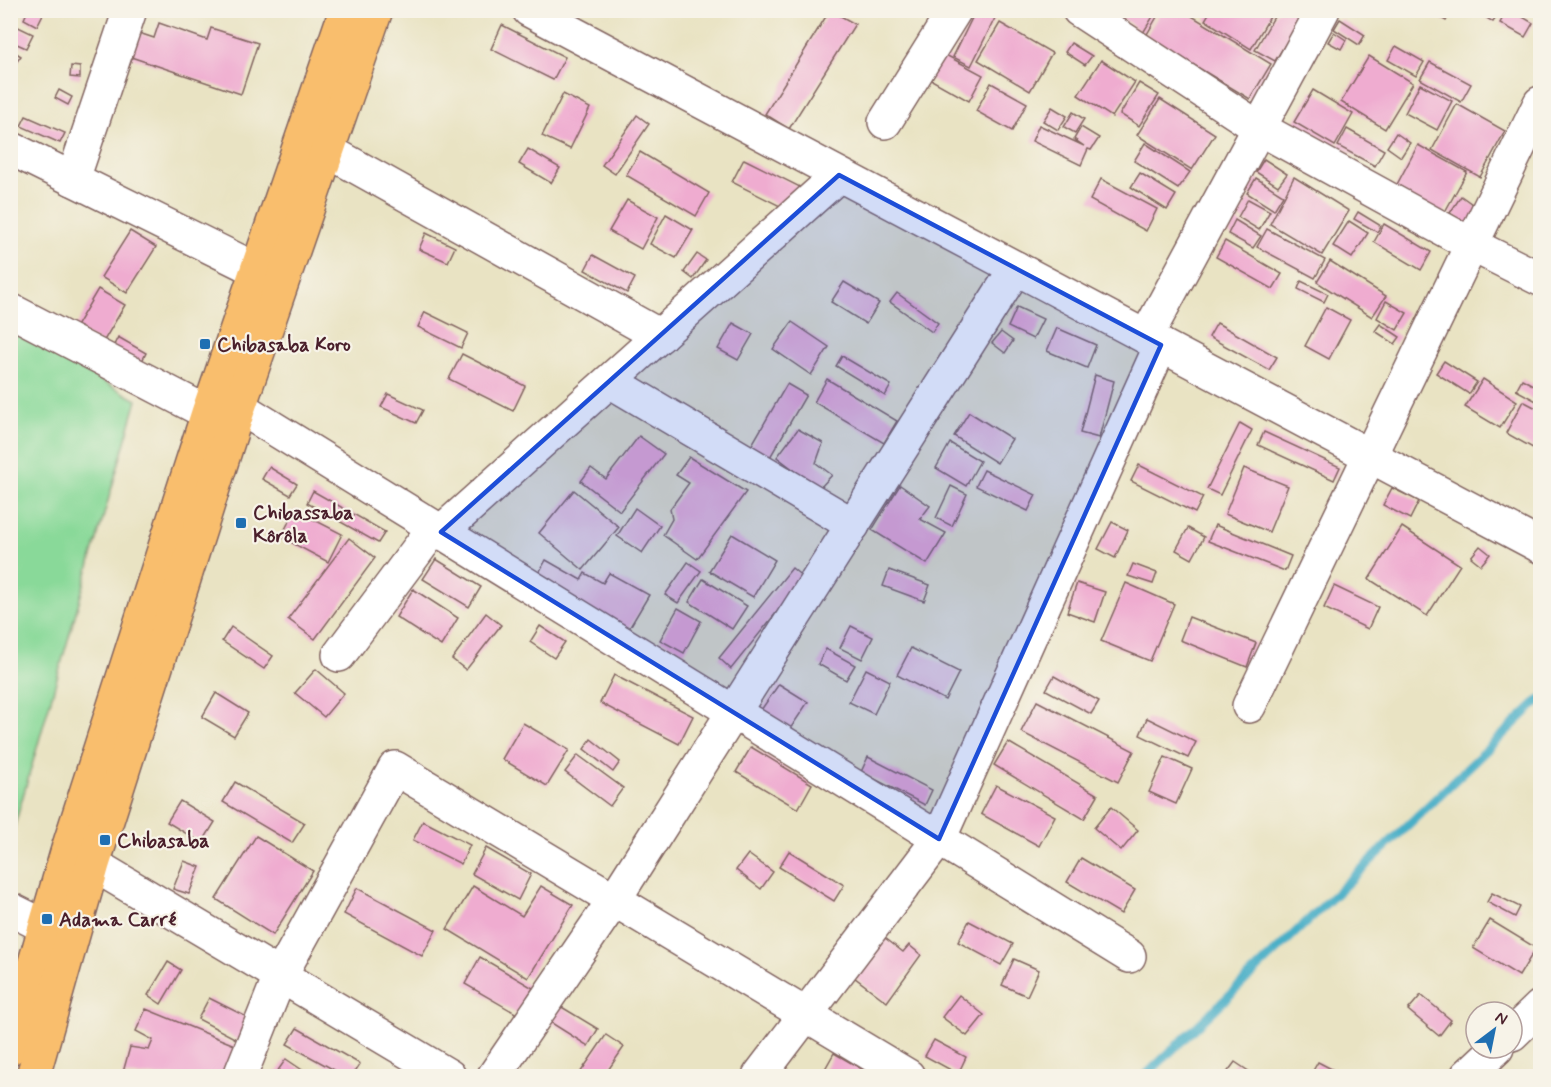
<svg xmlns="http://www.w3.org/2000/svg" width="1551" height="1087" viewBox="0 0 1551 1087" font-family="Mynerve,sans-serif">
<rect width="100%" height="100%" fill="#f7f3e8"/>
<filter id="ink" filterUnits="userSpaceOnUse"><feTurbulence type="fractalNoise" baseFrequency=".0167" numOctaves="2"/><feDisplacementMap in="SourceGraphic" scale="12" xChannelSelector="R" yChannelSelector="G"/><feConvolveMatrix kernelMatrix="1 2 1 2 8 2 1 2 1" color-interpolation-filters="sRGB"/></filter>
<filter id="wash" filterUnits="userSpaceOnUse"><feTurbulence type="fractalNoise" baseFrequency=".008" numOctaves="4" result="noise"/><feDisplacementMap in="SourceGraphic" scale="24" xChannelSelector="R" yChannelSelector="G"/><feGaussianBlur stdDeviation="1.35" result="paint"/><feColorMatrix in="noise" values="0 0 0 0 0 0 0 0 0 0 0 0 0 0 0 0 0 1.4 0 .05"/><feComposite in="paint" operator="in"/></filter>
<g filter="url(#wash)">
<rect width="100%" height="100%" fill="#e9e3c3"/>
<path fill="#89d999" stroke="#6a7c62" stroke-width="1.5" d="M 11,331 L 137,400 L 11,838 Z"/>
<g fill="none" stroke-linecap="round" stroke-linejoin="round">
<path stroke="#48afc7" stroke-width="9" d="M 1145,1076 L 1540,699"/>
</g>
<g id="blocks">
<g fill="#efacd0">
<path d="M 28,10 L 45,10 L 37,26 L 24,19 Z"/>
<path d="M 830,10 L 855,24 L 789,129 L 765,114 Z"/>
<path d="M 976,10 L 998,12 L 971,66 L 953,57 Z"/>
<path d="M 1111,10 L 1157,10 L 1143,33 Z"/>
<path d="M 1161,10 L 1182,10 L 1271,64 L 1250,99 L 1146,36 Z"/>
<path d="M 1211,10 L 1274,10 L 1251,49 L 1205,20 Z"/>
<path d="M 1278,10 L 1298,10 L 1304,14 L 1275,61 L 1255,50 Z"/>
<path d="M 1427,10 L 1452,10 L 1446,21 Z"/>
<path d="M 1474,10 L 1501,10 L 1493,22 Z"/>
<path d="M 1507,10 L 1511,10 L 1533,23 L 1525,37 L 1500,23 Z"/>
<path d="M 1340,19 L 1365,35 L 1359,45 L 1334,29 Z"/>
<path d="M 10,23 L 33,34 L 26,48 L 10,41 Z"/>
<path d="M 159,23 L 207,40 L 211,28 L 258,43 L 241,94 L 128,56 L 136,32 L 154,38 Z"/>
<path d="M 1000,23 L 1052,53 L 1030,91 L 978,60 Z"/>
<path d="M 502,25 L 565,57 L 553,80 L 491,49 Z"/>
<path d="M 1334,32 L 1346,40 L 1341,49 L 1328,42 Z"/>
<path d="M 1071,43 L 1092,56 L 1085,65 L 1065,52 Z"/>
<path d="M 1396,46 L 1424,62 L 1416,76 L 1388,60 Z"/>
<path d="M 10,49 L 21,56 L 10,71 Z"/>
<path d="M 942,53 L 983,75 L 969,101 L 928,78 Z"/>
<path d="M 1369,56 L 1413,83 L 1385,129 L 1341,102 Z"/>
<path d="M 1101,60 L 1135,82 L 1112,117 L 1078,95 Z"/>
<path d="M 1430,62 L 1471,84 L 1461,102 L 1420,79 Z"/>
<path d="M 71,66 L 80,67 L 80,78 L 70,77 Z"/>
<path d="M 991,83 L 1027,103 L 1012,131 L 976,111 Z"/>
<path d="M 1139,83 L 1159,95 L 1139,126 L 1120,114 Z"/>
<path d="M 1420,84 L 1452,101 L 1437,130 L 1405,113 Z"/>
<path d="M 59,90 L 72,97 L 68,105 L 55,98 Z"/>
<path d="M 1313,90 L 1353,114 L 1335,146 L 1294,122 Z"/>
<path d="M 563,94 L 590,108 L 570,149 L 542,136 Z"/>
<path d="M 1160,99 L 1215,134 L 1192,170 L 1137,135 Z"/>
<path d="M 1457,104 L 1505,131 L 1480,177 L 1432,150 Z"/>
<path d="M 1052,107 L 1067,116 L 1058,130 L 1043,121 Z"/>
<path d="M 1073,112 L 1084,119 L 1075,133 L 1064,127 Z"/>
<path d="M 637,115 L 649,124 L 615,174 L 602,165 Z"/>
<path d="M 26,116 L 65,133 L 60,143 L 21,126 Z"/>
<path d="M 1039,125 L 1084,146 L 1074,139 L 1081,127 L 1099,138 L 1091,150 L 1088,149 L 1081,165 L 1032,141 Z"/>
<path d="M 1347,129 L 1384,150 L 1375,166 L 1338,146 Z"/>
<path d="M 1396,133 L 1410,143 L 1401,157 L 1387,147 Z"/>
<path d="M 1145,143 L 1190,172 L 1178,189 L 1134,161 Z"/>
<path d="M 1418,145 L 1467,172 L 1442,217 L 1394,190 Z"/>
<path d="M 528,149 L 560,168 L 551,183 L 519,164 Z"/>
<path d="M 640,152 L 709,193 L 696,216 L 626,175 Z"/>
<path d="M 744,159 L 806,190 L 794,213 L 732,182 Z"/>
<path d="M 1264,159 L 1287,174 L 1278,186 L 1256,172 Z"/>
<path d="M 1140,173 L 1176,195 L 1167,210 L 1131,187 Z"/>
<path d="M 1294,177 L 1349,211 L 1322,255 L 1270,224 Z"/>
<path d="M 1256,178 L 1283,195 L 1274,210 L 1247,193 Z"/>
<path d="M 1101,179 L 1157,209 L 1146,231 L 1090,200 Z"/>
<path d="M 1461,196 L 1479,209 L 1468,226 L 1450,213 Z"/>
<path d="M 1248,199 L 1270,211 L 1259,230 L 1238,217 Z"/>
<path d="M 627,200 L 658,217 L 641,249 L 609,231 Z"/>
<path d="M 1358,212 L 1381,226 L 1377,232 L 1354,219 Z"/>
<path d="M 666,214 L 693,230 L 676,258 L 650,244 Z"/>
<path d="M 1235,220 L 1261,236 L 1253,248 L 1228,234 Z"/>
<path d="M 1349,221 L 1368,233 L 1352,258 L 1333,246 Z"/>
<path d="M 1384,224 L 1431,252 L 1421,270 L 1374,242 Z"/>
<path d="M 1267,229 L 1325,260 L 1315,278 L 1257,247 Z"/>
<path d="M 130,231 L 156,247 L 127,293 L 101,277 Z"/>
<path d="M 426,233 L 455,247 L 448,262 L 419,249 Z"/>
<path d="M 1225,241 L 1282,274 L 1273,289 L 1216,257 Z"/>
<path d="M 697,254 L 706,260 L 693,279 L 684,272 Z"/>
<path d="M 593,255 L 635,278 L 627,293 L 585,270 Z"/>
<path d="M 1330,261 L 1386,296 L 1372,317 L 1317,282 Z"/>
<path d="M 1301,281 L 1328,294 L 1324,302 L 1298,289 Z"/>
<path d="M 844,282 L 879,303 L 866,324 L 831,302 Z"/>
<path d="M 98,289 L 125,305 L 102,344 L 75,328 Z"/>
<path d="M 897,293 L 938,323 L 932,332 L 890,302 Z"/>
<path d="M 1386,301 L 1407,313 L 1397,330 L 1377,318 Z"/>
<path d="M 1017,307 L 1043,319 L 1033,339 L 1008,327 Z"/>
<path d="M 1326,307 L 1350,320 L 1329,359 L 1305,346 Z"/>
<path d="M 425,312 L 468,333 L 461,348 L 418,327 Z"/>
<path d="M 792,322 L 829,347 L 811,375 L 773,349 Z"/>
<path d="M 733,323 L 753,334 L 738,360 L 718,349 Z"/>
<path d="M 1217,323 L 1277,357 L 1269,370 L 1209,337 Z"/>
<path d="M 1380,324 L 1400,337 L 1395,344 L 1375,331 Z"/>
<path d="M 1057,328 L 1096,345 L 1087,368 L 1047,351 Z"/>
<path d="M 1001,332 L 1013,341 L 1005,353 L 992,343 Z"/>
<path d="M 118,337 L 146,353 L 139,367 L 111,351 Z"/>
<path d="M 462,354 L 525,386 L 513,411 L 449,379 Z"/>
<path d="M 842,356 L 891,385 L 885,396 L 836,366 Z"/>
<path d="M 1444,361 L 1477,382 L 1469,394 L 1436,373 Z"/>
<path d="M 1095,375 L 1114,381 L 1099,438 L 1080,433 Z"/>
<path d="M 827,379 L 897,421 L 884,443 L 814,402 Z"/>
<path d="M 1483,379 L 1517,401 L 1500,428 L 1465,407 Z"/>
<path d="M 1522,379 L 1540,389 L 1540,403 L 1516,390 Z"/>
<path d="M 787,384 L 806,395 L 769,459 L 750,448 Z"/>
<path d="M 388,394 L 423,410 L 416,423 L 381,407 Z"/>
<path d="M 1523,401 L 1540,410 L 1540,452 L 1506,433 Z"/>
<path d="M 969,412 L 1012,439 L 997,463 L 954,436 Z"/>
<path d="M 1240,423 L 1252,430 L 1220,495 L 1207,489 Z"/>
<path d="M 798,429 L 823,443 L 816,463 L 832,475 L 819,489 L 777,457 Z"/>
<path d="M 1264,432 L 1340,467 L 1334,480 L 1258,445 Z"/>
<path d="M 639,436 L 664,454 L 620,511 L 581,481 L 591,468 L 606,479 Z"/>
<path d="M 950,443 L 980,461 L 966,486 L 936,468 Z"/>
<path d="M 689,457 L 746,492 L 697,559 L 663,535 L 672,519 L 670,509 L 689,483 L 676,475 Z"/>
<path d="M 1139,465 L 1203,497 L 1195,513 L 1131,481 Z"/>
<path d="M 269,467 L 297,484 L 290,495 L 262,479 Z"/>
<path d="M 1244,468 L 1288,486 L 1269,532 L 1225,514 Z"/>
<path d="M 984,470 L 1036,495 L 1028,511 L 976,486 Z"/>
<path d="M 900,485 L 930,506 L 920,519 L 946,533 L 927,564 L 872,530 Z"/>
<path d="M 951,486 L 967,494 L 952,526 L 936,518 Z"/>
<path d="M 1392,488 L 1419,501 L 1410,519 L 1383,505 Z"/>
<path d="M 574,490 L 619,527 L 583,570 L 539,533 Z"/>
<path d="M 313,491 L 385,532 L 378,543 L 307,503 Z"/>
<path d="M 635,508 L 660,526 L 642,553 L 617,536 Z"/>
<path d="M 295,510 L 342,534 L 328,562 L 281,537 Z"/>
<path d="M 1112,522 L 1128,530 L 1115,558 L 1098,549 Z"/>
<path d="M 1215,525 L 1291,556 L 1285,571 L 1208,541 Z"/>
<path d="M 1402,527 L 1460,565 L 1427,616 L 1369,579 Z"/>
<path d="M 1188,528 L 1204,537 L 1192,559 L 1176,550 Z"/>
<path d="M 732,534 L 775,560 L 753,597 L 709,571 Z"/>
<path d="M 349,538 L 375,558 L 315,639 L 288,619 Z"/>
<path d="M 1480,546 L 1490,554 L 1481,565 L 1471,557 Z"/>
<path d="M 436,559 L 481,587 L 469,607 L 423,579 Z"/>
<path d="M 546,560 L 581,580 L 585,573 L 603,583 L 609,573 L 649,595 L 627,632 L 535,580 Z"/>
<path d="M 688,562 L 701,571 L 678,603 L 665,595 Z"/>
<path d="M 1133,564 L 1157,573 L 1153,584 L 1128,576 Z"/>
<path d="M 792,568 L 804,578 L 731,669 L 719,658 Z"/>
<path d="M 889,570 L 930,585 L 924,601 L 883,586 Z"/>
<path d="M 703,579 L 747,606 L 732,629 L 689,602 Z"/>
<path d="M 1077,583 L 1105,592 L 1095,622 L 1067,612 Z"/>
<path d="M 1126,583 L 1174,604 L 1150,661 L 1101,641 Z"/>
<path d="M 1334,586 L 1378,607 L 1368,629 L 1324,608 Z"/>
<path d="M 413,589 L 458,618 L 441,646 L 396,617 Z"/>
<path d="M 678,608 L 701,621 L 684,653 L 660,640 Z"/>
<path d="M 486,613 L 501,625 L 466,670 L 452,659 Z"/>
<path d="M 1189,617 L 1256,643 L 1247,667 L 1180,640 Z"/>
<path d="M 540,626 L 565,642 L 554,658 L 530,642 Z"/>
<path d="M 851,626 L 873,637 L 862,659 L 840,648 Z"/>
<path d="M 231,627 L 273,656 L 264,669 L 222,641 Z"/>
<path d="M 911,648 L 959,672 L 945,700 L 897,675 Z"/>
<path d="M 826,649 L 855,665 L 846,680 L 818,664 Z"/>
<path d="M 316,669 L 344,693 L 324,717 L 295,693 Z"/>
<path d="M 866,669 L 890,681 L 874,714 L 849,702 Z"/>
<path d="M 614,675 L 693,716 L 679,744 L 600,703 Z"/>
<path d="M 1054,676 L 1099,701 L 1091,714 L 1046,690 Z"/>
<path d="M 779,684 L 808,702 L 790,729 L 761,710 Z"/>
<path d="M 216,693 L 248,713 L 234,736 L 202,717 Z"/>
<path d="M 1037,701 L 1134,751 L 1118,782 L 1021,732 Z"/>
<path d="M 1147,718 L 1196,742 L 1188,758 L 1140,735 Z"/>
<path d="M 523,723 L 569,750 L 547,786 L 502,759 Z"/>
<path d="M 591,739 L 620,762 L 613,772 L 584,749 Z"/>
<path d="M 1008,742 L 1098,795 L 1084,819 L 994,765 Z"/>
<path d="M 751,747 L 812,784 L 798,809 L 736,772 Z"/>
<path d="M 578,755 L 623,788 L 610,806 L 565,772 Z"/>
<path d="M 868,757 L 932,790 L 925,805 L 861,772 Z"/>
<path d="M 1165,757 L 1192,769 L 1176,804 L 1149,792 Z"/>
<path d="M 235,782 L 305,823 L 292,843 L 223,802 Z"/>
<path d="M 996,785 L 1055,816 L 1039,846 L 981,814 Z"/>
<path d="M 180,801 L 215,822 L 202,843 L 167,822 Z"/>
<path d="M 1111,807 L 1138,830 L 1121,851 L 1094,828 Z"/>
<path d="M 423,821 L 470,845 L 461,864 L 413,840 Z"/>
<path d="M 256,836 L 313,871 L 273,935 L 216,899 Z"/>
<path d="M 486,848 L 531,874 L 518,900 L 472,874 Z"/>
<path d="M 789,851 L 844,885 L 834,901 L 779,867 Z"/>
<path d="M 748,854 L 773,872 L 761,889 L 736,870 Z"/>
<path d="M 1081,858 L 1135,890 L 1121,914 L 1067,882 Z"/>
<path d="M 184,861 L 200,867 L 189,894 L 173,889 Z"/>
<path d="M 473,886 L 522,916 L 541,886 L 573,905 L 528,978 L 447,929 Z"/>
<path d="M 357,888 L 436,930 L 422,956 L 344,914 Z"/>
<path d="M 1492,893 L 1520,907 L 1515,917 L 1487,902 Z"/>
<path d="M 1490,920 L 1536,948 L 1519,976 L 1473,948 Z"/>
<path d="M 969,921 L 1013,944 L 1001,965 L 958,942 Z"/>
<path d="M 880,934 L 903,952 L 909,945 L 921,955 L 887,1002 L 850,974 Z"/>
<path d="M 480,957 L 533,988 L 517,1014 L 465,984 Z"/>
<path d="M 1014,959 L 1039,970 L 1027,996 L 1002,985 Z"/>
<path d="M 168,962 L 181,970 L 161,1004 L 148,995 Z"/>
<path d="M 959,995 L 984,1015 L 967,1036 L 942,1017 Z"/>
<path d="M 1421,995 L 1451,1020 L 1439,1036 L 1408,1010 Z"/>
<path d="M 209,998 L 251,1019 L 240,1041 L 198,1019 Z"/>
<path d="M 560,1006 L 598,1029 L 588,1046 L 550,1022 Z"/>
<path d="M 146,1009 L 237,1046 L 225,1076 L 194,1075 L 193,1076 L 122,1076 L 130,1047 L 149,1050 L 153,1040 L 136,1031 Z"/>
<path d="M 297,1028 L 360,1064 L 352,1076 L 345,1076 L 287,1044 Z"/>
<path d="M 606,1035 L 624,1047 L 604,1076 L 578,1076 Z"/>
<path d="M 934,1040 L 966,1057 L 958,1074 L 925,1056 Z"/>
<path d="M 834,1053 L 874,1076 L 821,1076 Z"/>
<path d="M 286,1059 L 311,1076 L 274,1076 Z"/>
<path d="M 1235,1062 L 1256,1076 L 1230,1076 L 1226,1074 Z"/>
<path d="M 1318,1062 L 1345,1076 L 1310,1076 Z"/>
</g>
</g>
</g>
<g filter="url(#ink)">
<use href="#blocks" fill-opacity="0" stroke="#826460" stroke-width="1.5"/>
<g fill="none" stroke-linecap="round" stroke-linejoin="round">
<g stroke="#826460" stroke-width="36">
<g id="minor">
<path d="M 529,10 L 1540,546"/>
<path d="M 1079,10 L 1259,128 L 1472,245 L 1540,279"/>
<path d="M 885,122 L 955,10"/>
<path d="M 303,137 L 660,336"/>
<path d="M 10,148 L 257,270"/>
<path d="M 73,179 L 130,10"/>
<path d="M 10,310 L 208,413 L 239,407 L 1129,956"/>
<path d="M 1146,337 L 1323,10"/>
<path d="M 610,381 L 853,525"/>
<path d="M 441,532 L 839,175"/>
<path d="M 339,655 L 434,528"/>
<path d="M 1249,706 L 1540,103"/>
<path d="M 69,850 L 449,1076"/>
<path d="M 10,909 L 46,927"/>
<path d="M 1512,1034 L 1540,1007"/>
<path d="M 240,1076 L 280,976 L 395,768 L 908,1076"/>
<path d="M 494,1076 L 614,900 L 1016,268"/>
<path d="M 759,1076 L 939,839 L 1161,345"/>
<path d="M 1467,1076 L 1497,1048"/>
</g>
</g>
<g stroke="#826460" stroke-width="36">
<g id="major">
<path d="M 10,1048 L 68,849 L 208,413 L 346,10"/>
<path d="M 33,1076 L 93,864 L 239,407 L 376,10"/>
</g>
</g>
<use href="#minor" stroke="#fff" stroke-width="33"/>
<use href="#major" stroke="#f9be6d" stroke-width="33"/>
</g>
</g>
<path fill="#1d4ed8" fill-opacity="0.2" stroke="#1d4ed8" stroke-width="4.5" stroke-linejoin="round" d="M 839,175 L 1161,345 L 939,839 L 441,532 Z"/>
<g fill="#1f6fb2" stroke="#f7f3e8" stroke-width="2">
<rect x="199" y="338" width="12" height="12" rx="3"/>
<rect x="235" y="517" width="12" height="12" rx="3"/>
<rect x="99" y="834" width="12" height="12" rx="3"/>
<rect x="41" y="913" width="12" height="12" rx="3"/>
</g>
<g text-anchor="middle" stroke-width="4.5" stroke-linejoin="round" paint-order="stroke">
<g font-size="20" font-weight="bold" fill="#4a1f2b" stroke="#f7f3e8" text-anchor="start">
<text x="217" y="351">Chibasaba Koro</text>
<text x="253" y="519">Chibassaba<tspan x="253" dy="23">Kôrôla</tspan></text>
<text x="117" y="847">Chibasaba</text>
<text x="59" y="926">Adama Carré</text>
</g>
</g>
<rect width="1551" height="1087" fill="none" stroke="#f7f3e8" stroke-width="36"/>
<g transform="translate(1494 1030) rotate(32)"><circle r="28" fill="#f7f3e8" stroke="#b29e9c" stroke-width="1.5"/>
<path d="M0-4.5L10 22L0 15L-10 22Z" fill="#1f6fb2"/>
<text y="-9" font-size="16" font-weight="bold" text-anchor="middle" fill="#4a1f2b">N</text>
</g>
</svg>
